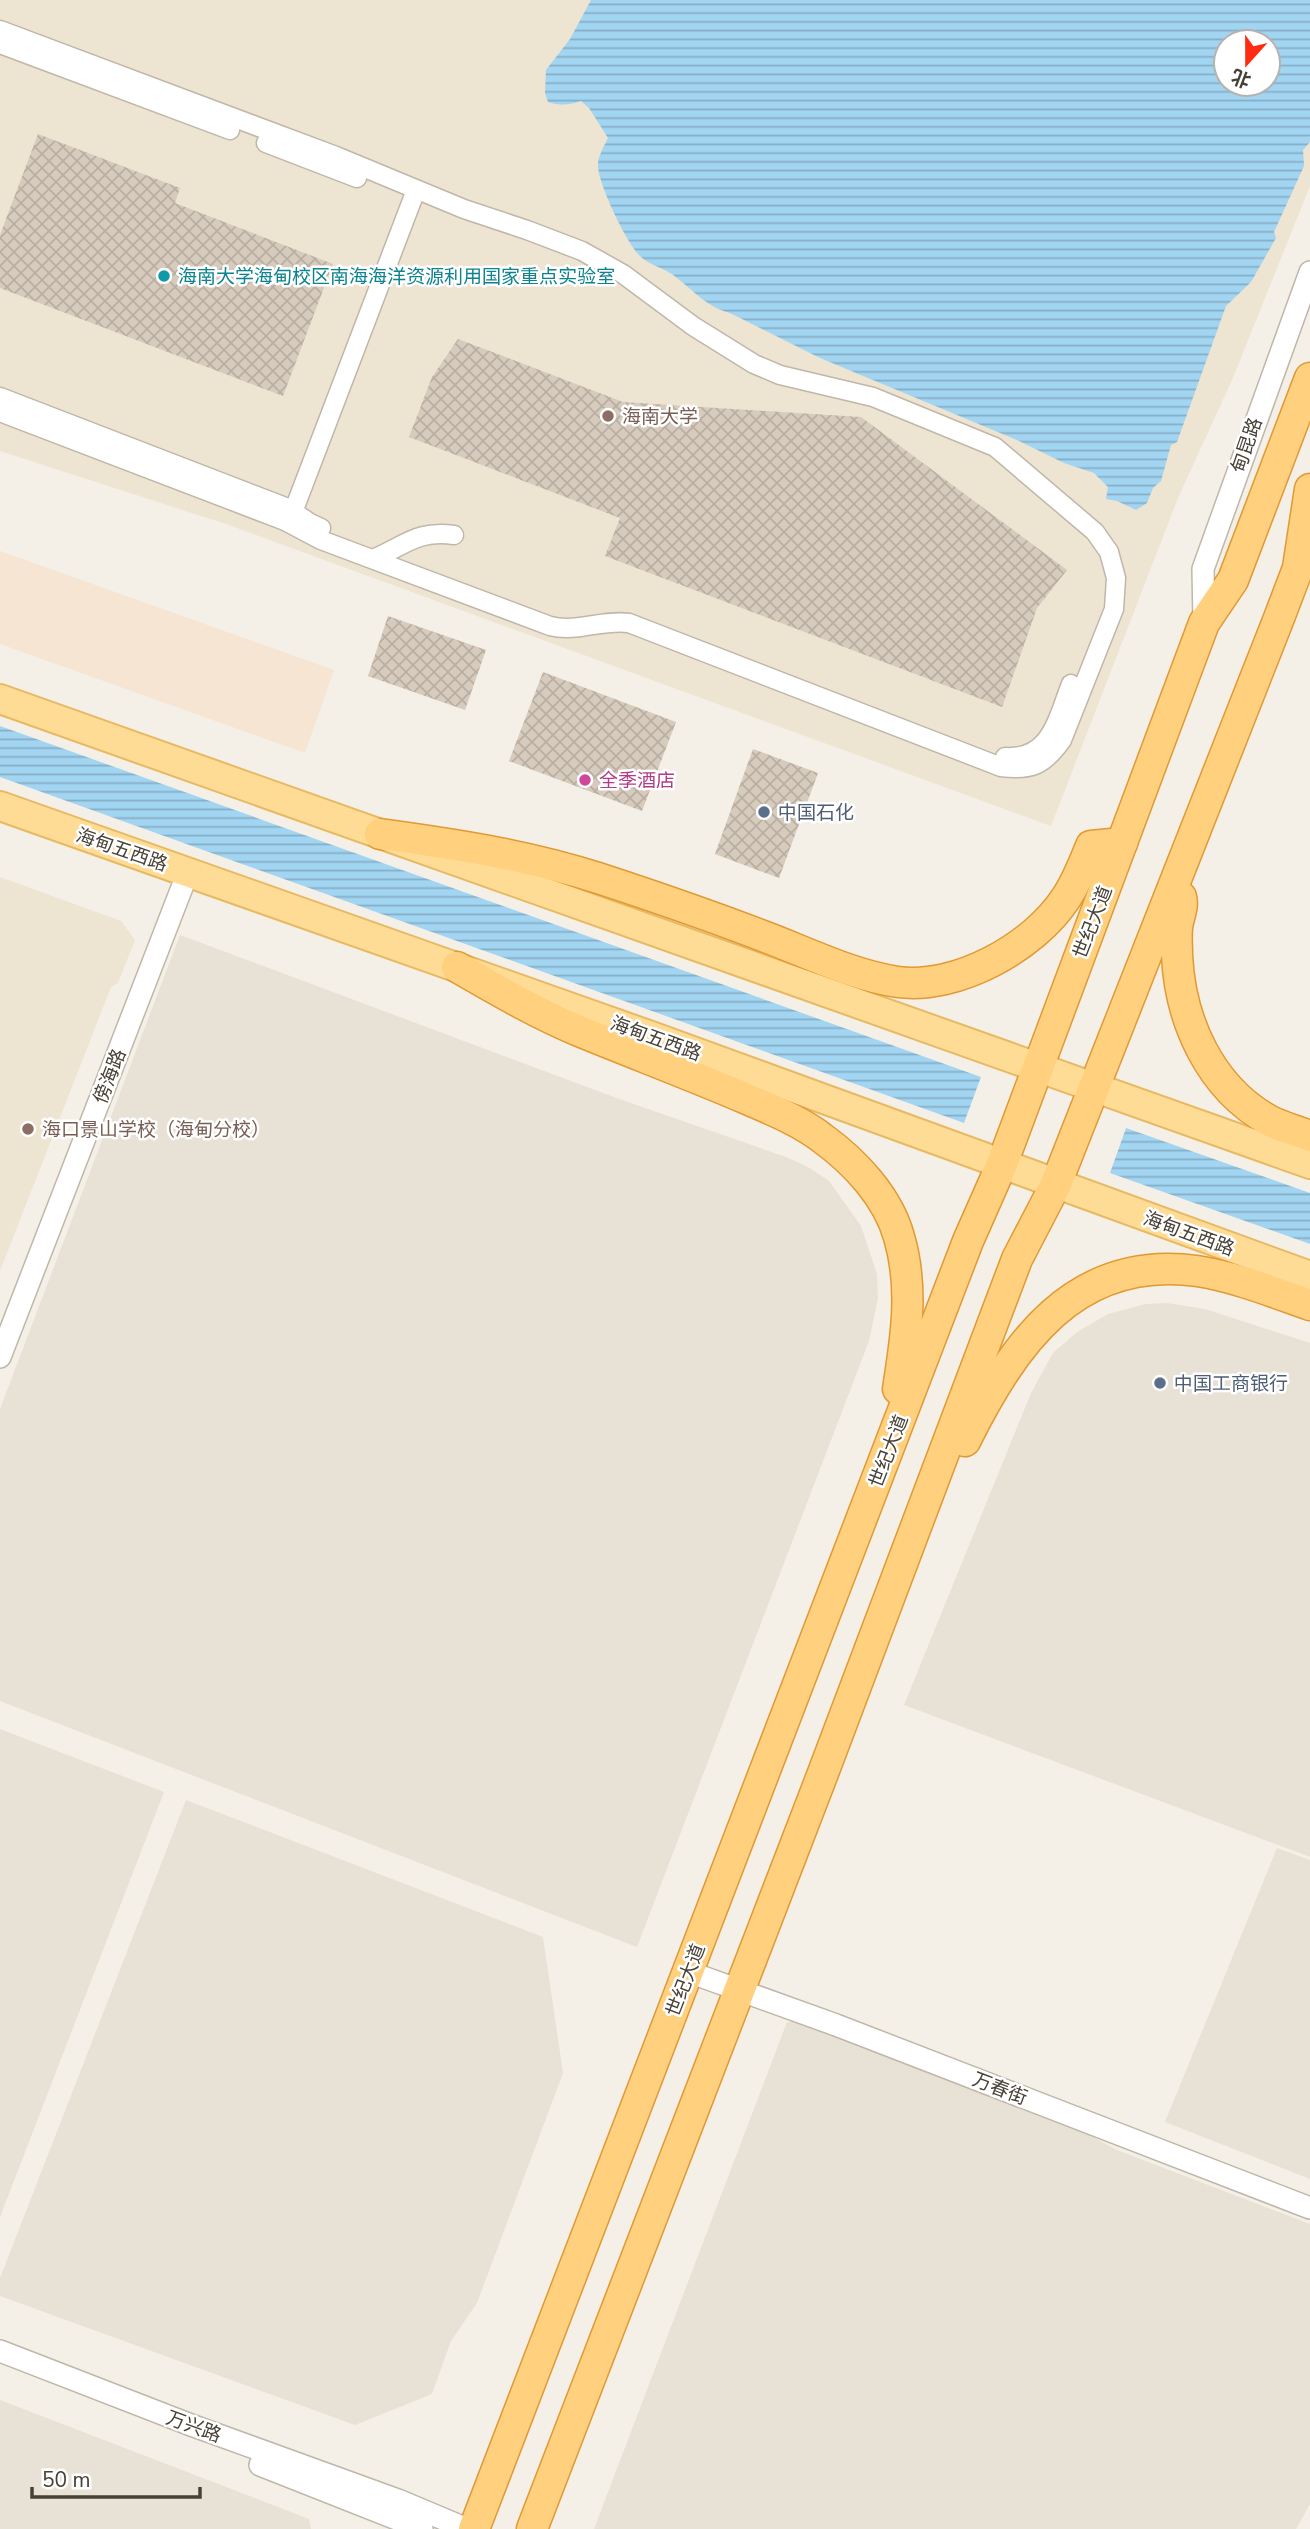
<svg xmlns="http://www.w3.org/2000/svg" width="1310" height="2529" viewBox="0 0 1310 2529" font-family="'Nunito Sans','Noto Sans SC',sans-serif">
<defs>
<pattern id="water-rules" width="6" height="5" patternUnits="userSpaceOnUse" patternTransform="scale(1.75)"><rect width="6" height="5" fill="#a2d5f2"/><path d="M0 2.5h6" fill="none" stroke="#86aec5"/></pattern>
<pattern id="building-cross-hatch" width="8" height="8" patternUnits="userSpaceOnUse" patternTransform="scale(1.75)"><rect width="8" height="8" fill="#d6cbbc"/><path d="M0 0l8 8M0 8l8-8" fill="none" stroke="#b9afa2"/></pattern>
</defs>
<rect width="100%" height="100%" fill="#f4f0e7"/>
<g fill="#e8e1d5">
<path d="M 180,935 L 622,1100 L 786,1157 L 808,1167 L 829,1181 L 861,1226 L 877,1274 L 878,1298 L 869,1341 L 637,1947 L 0,1701 L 0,1409 Z"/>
<path d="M 1167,1303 L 1205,1309 L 1310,1343 L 1310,1857 L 904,1705 L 1031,1393 L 1053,1353 L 1077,1332 L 1108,1314 L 1146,1304 Z"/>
<path d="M 0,1729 L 164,1792 L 0,2217 Z"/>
<path d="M 186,1800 L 543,1937 L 563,2073 L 477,2303 L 451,2341 L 432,2394 L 355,2425 L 0,2296 L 0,2278 Z"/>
<path d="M 1277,1848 L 1310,1860 L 1310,2179 L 1165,2122 Z"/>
<path d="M 808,2021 L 1050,2114 L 1117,2150 L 1310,2224 L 1310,2504 L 1296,2529 L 594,2529 L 787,2022 Z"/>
<path d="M 0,2400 L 309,2519 L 311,2529 L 0,2529 Z"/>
</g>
<path fill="#f6e5d2" d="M 0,551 L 334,670 L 305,753 L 0,644 Z"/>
<g fill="#ede4d1" fill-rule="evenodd">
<path d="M 0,0 L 1310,0 L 1310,186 L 1232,380 L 1178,498 L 1051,826 L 229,525 L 0,451 ZM 1226,42 L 1268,42 L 1268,84 L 1226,84 Z"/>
<path d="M 0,877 L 121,921 L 135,940 L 118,983 L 111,987 L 0,1271 Z"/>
</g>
<g fill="url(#water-rules)" fill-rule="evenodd">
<path d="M 591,0 L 1310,0 L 1310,142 L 1303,150 L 1304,166 L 1274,232 L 1276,238 L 1251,282 L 1226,306 L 1177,442 L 1171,445 L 1161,481 L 1153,488 L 1147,503 L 1136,510 L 1117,501 L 1106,499 L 1108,487 L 1094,473 L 1064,463 L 1017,440 L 820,358 L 730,313 C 707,307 695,292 677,278 C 666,268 650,266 640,256 C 627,244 596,180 598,163 C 599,155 604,146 608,138 L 589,108 L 581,101 C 570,105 561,106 548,102 L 545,93 L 546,70 L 570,39 ZM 1268,42 L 1268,84 L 1226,84 L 1226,42 Z"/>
<path d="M 0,726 L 981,1077 L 964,1123 L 0,777 Z"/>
<path d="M 1126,1128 L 1310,1193 L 1310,1244 L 1110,1173 Z"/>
</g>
<g fill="url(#building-cross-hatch)">
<path d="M 38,134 L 180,188 L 175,203 L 333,264 L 283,396 L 0,288 L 0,235 Z"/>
<path d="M 458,339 L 623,402 L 861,417 L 1067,570 L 1037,608 L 1002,707 L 605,556 L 620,518 L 409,437 L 432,377 Z"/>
<path d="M 388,616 L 486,650 L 465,710 L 368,676 Z"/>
<path d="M 543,672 L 676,722 L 642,811 L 509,761 Z"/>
<path d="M 753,749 L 818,773 L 779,878 L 715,854 Z"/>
</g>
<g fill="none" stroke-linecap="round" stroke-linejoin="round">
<g stroke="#c0b7a9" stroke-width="21">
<g id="minor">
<path d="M 0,30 L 336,156 L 464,209 L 527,230 L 582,251 L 623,274 L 693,326 L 754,364 L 780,375 L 873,397 L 995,447 L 1095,532 L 1109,552 L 1116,578 L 1114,609 L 1062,740 C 1044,765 1032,771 1001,767 L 629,623 C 602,619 577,633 550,626 L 321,540 L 285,521 L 0,412"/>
<path d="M 0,44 L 230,130"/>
<path d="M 266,143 L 357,178"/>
<path d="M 0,397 L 288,508 L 310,523 L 321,528"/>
<path d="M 290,520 L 416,190"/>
<path d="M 373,559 C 406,545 417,530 454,535"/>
<path d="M 1005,757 C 1051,760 1057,719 1071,684"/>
</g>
</g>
<g stroke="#c0b7a9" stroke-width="24">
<g id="tertiary">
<path d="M 1204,623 L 1203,569 L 1310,272"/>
<path d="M 0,1357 L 188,872"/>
<path d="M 689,1972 L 836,2025 L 1310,2208"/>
<path d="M 0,2351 L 191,2425 L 398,2500 L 467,2529"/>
<path d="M 260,2465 L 422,2529"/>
</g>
</g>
<g stroke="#e7b963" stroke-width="32">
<g id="primary">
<path d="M 0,699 L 1310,1164"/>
<path d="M 0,806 L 654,1037 L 1310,1276"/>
</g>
</g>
<g stroke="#e19934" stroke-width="33">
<g id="trunk">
<path d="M 380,834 C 453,844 527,855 598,878 C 653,896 708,915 763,936 C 806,952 851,975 898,982 C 957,990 1034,947 1066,898 C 1077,882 1084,863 1091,846 L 1122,843"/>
<path d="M 1181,897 C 1184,907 1178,917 1177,928 C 1176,937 1177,946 1177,955 C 1180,1021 1210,1088 1270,1121 C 1282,1127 1297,1131 1310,1136"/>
<path d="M 457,967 C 497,990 536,1013 579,1031 C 635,1054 691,1075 747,1099 C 772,1110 800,1121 822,1138 C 855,1162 888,1197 899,1237 C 914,1287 906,1339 898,1389"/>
<path d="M 965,1441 C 1013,1345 1074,1254 1197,1271 C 1236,1277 1273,1292 1310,1305"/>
<path d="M 474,2529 L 968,1241 L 1002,1164 L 1204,623 L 1233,580 L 1310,378"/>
<path d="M 532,2529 L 823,1773 L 1017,1259 L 1056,1184 L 1279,618 L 1298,568 L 1310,489"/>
</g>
</g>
<use href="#minor" stroke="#fff" stroke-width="18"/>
<use href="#tertiary" stroke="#fff" stroke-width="21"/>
<use href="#primary" stroke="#ffdc95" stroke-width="28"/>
<use href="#trunk" stroke="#ffd07e" stroke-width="30"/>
</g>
<circle fill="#0f9aa8" stroke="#fff" stroke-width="2.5" cx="164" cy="276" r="7"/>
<g fill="#8d6e63" stroke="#fff" stroke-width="2.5">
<circle cx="608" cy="416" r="7"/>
<circle cx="28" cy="1129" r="7"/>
</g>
<circle fill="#d1479c" stroke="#fff" stroke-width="2.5" cx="585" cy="780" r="7"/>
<g fill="#5c6f8a" stroke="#fff" stroke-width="2.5">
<circle cx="764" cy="812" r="7"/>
<circle cx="1160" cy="1383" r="7"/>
</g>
<g text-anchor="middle" stroke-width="5" stroke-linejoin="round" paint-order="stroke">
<g font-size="19" fill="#0d838f" stroke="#fff" text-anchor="start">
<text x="178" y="283">海南大学海甸校区南海海洋资源利用国家重点实验室</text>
</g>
<g font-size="19" fill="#785e54" stroke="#fff" text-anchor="start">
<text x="622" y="423">海南大学</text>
<text x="42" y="1136">海口景山学校（海甸分校）</text>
</g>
<g font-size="19" fill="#474036" stroke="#fff">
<text transform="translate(1246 445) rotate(-71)" y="7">甸昆路</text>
<text transform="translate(122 849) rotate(19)" y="7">海甸五西路</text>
<text transform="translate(1092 922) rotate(-69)" y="7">世纪大道</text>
<text transform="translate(656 1038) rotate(20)" y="7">海甸五西路</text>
<text transform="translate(109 1076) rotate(-69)" y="7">傍海路</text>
<text transform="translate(1189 1233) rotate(20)" y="7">海甸五西路</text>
<text transform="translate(888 1451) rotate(-69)" y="7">世纪大道</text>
<text transform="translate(685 1980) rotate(-69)" y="7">世纪大道</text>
<text transform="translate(1000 2088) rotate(21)" y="7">万春街</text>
<text transform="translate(194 2426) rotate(20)" y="7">万兴路</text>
</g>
<g font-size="19" fill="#b23c85" stroke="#fff" text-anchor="start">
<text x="599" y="787">全季酒店</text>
</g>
<g font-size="19" fill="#4e5e75" stroke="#fff" text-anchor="start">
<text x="778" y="819">中国石化</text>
<text x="1174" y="1390">中国工商银行</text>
</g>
</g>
<g transform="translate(1247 63) rotate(201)"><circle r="33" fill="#ffffff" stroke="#b5b3af" stroke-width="2"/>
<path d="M0-5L12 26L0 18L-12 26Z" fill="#ff2c14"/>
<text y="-10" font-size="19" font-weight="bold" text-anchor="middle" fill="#474036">北</text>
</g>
<path d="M32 2487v10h168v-10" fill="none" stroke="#474036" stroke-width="3.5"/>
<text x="42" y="2487" font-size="21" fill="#474036" stroke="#ffffff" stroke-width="5" paint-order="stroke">50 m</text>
</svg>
